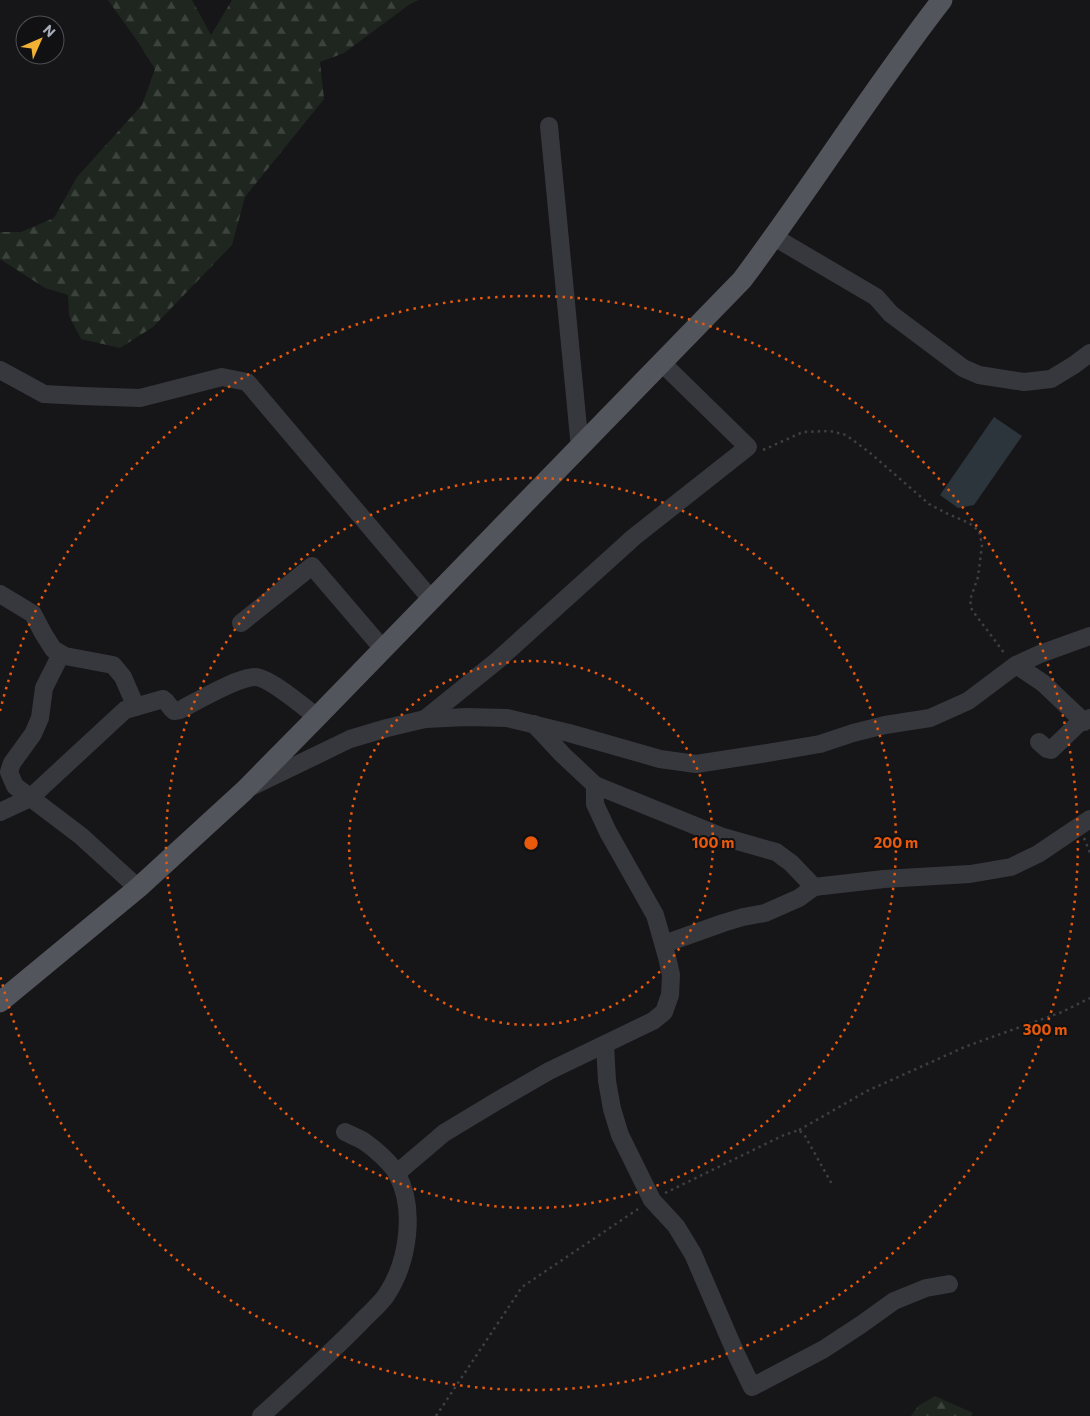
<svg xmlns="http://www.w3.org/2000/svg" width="1090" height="1416" viewBox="0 0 1090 1416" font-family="Commissioner,sans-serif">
<defs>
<pattern id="forest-firs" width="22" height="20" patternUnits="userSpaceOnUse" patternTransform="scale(1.25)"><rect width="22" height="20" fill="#1e261f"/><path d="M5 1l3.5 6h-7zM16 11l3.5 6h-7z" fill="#3c433d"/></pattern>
</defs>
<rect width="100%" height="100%" fill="#161618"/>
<g fill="url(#forest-firs)">
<path d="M 108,0 L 192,0 L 211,35 L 232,0 L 419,0 L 410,4 L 344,53 L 320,62 L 324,99 L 245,197 L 232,245 L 153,327 L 120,348 L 81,339 L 69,316 L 68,295 L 45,288 L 0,259 L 0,232 L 21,232 L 54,218 L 77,177 L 142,105 L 155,69 L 138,42 Z"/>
<path d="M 935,1396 L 973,1413 L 971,1416 L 911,1416 L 918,1406 Z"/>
</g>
<path fill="#2c353c" d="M 994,417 L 1022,436 L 974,505 L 958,508 L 940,495 Z"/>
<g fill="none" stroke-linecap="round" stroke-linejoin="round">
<g stroke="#3d3f44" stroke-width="2.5" stroke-dasharray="2.5 4" stroke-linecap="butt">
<path d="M 763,450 L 803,432 L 830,431 L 846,435 L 869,452 L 929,504 L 948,514 L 969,523 L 979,531 L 982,545 L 978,577 L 970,600 L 972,610 L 1005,654"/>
<path d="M 1084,838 L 1090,853"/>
<path d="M 799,1130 L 867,1091 L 967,1046 L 1062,1012 L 1090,998"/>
<path d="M 665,1193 L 784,1135 L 799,1130 L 805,1136 L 833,1186"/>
<path d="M 436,1416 L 522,1287 L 641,1207"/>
</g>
<g stroke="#37383d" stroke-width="18">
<path d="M 549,126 L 580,448"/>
<path d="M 774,237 L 876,297 L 891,314 L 963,368 L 979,375 L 1024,382 L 1051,379 L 1074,365 L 1090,353"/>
<path d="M 0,370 L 44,394 L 82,396 L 140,398 L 222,377 L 247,382 L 431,599"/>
<path d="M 0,594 L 33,614 L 43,633 L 53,649 L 65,656 L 113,665 L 123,677 L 136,707"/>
<path d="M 241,623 L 312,566 L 383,649"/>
<path d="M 61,654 L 44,688 L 40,718 L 33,734 L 12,763 L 9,772 L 15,786 L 81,836 L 138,888"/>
<path d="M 1016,665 L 1043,683 L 1084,722"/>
<path d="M 425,719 L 498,660 L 634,537 L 748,447 L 661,362"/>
<path d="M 534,724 L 563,755 L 595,785 L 723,837 L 776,852 L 791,863 L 814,887"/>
<path d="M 1039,742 L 1047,749 L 1051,750 L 1078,724 L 1090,718"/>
<path d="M 253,786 L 350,739 L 387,728 L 425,719 L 467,717 L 507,718 L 569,733 L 660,759 L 696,764 L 761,754 L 820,744 L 853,733 L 885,725 L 930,718 L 968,701 L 1016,665 L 1040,654 L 1090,636"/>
<path d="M 0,812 L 30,798 L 125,710 L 163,699 C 168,702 169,707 174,711 L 180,710 C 197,701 238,677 255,677 C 269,677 305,708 317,717"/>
<path d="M 664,944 L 723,923 L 743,917 L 765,913 L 799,898 L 814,887 L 884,879 L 970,874 L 1011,867 L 1038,854 L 1090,819"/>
<path d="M 605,1045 L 607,1081 L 612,1109 L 620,1135 L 652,1200 L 676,1226 L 693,1254 L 737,1356 L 752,1387 L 824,1349 L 862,1324 L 894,1301 L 926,1288 L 949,1284"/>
<path d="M 397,1173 L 444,1133 L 497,1101 L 549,1071 L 653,1021 L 664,1012 L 670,995 L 671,975 L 667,957 L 655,915 L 608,832 L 595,804 L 595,785"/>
<path d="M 261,1416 C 295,1385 329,1355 361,1322 C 369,1313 381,1304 387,1294 C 408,1262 416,1209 397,1174 C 392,1164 375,1149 365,1142 C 359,1138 351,1135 345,1132"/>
</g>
<path stroke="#53555c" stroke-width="21" d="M 0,1002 L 138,888 L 244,791 L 317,717 L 742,280 C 811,188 872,90 942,0"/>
</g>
<g fill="none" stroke="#e8590c" stroke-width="2.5" stroke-dasharray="2.5 5">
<circle cx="531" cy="843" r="182"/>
<circle cx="531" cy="843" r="365"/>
<path d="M0 711A547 547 0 1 1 0 975"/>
</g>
<circle cx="531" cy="843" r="8" fill="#e8590c" stroke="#111113" stroke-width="2.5"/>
<g font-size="15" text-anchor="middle" font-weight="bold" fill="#e8590c" stroke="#111113" stroke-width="4" stroke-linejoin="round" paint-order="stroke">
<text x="713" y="848">100 m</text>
<text x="896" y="848">200 m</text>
<text x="1045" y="1035">300 m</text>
</g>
<g transform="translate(40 40) rotate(45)"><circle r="24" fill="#111113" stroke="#4d4f55"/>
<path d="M0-4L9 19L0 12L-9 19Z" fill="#f2b134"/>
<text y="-8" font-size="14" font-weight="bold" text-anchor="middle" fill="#a8adb8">N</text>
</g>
</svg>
